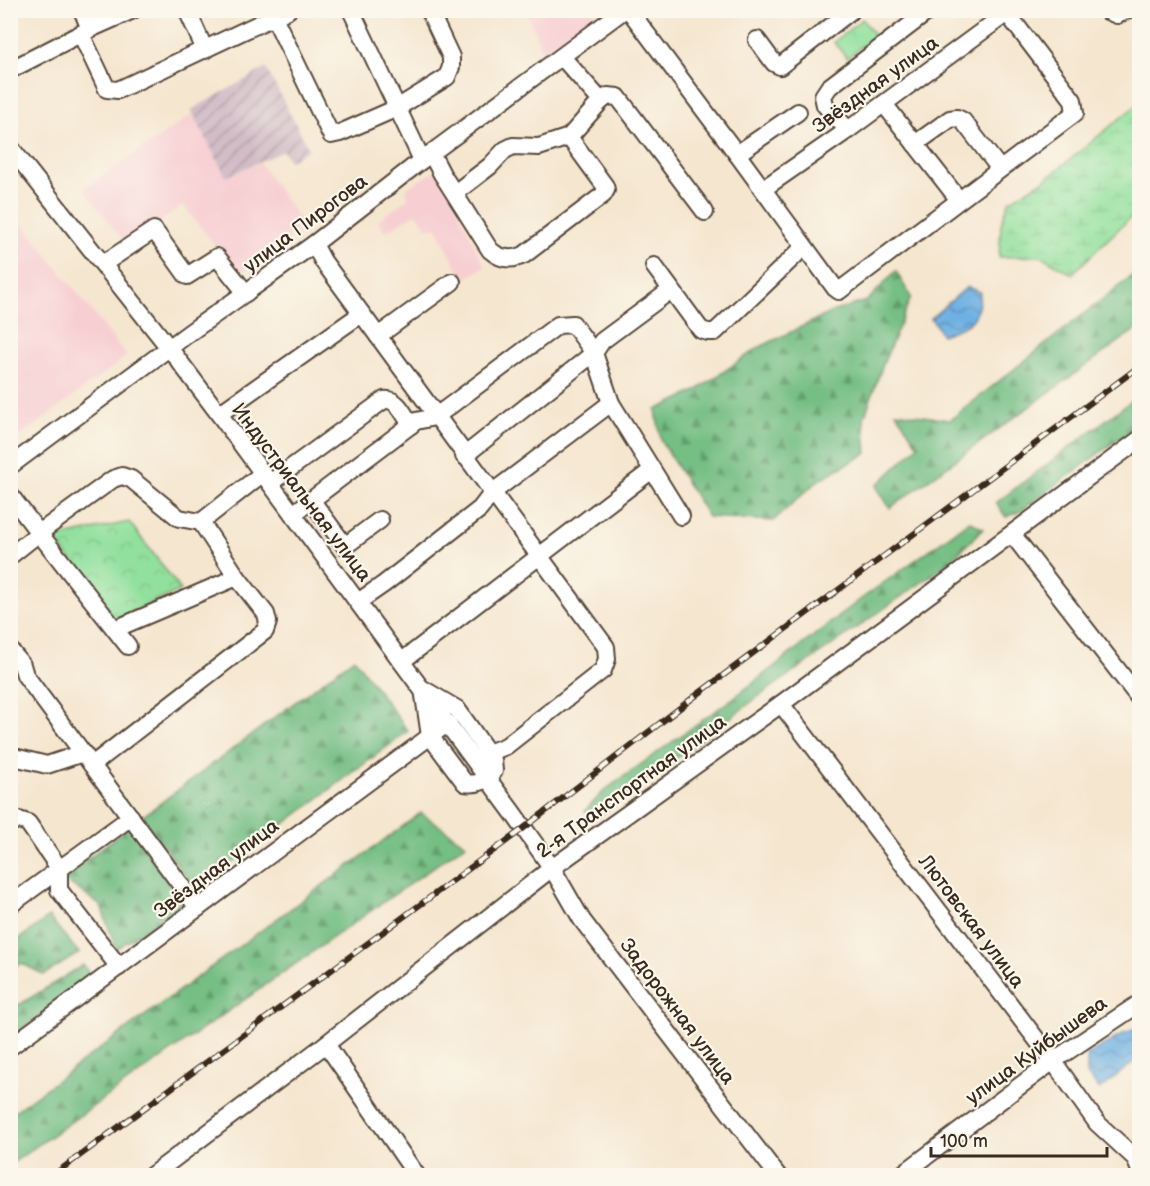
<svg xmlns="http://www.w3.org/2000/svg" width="1150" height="1186" viewBox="0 0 1150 1186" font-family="'Balsamiq Sans',sans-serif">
<defs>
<pattern id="industrial-furrows" width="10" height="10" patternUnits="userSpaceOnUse" patternTransform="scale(1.5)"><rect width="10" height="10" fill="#d2bdc7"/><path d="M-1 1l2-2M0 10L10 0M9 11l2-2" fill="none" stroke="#ac9aa1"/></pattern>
<pattern id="forest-firs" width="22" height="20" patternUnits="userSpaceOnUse" patternTransform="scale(1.5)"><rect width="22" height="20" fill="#75be84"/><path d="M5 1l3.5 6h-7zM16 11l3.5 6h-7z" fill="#619b6b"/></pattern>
<pattern id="wetland-marsh" width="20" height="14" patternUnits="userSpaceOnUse" patternTransform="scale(1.5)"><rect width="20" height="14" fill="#92e09d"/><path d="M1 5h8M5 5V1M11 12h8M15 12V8" fill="none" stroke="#7fc087"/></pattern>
<pattern id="park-crowns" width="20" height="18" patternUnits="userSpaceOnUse" patternTransform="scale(1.5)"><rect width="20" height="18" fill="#92e09d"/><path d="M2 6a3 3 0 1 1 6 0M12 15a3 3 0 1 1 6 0" fill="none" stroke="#7fc087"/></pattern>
<pattern id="water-waves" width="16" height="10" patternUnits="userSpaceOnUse" patternTransform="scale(1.5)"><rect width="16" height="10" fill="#6eb0e3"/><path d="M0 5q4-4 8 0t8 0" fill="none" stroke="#5c8fb7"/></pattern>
</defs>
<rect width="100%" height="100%" fill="#fbf7ec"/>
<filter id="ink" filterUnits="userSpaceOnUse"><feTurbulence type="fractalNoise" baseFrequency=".0167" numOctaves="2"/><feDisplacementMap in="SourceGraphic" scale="12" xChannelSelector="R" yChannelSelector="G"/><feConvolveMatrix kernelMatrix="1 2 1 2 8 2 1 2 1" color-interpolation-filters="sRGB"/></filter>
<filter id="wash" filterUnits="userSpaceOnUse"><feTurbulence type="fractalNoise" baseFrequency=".008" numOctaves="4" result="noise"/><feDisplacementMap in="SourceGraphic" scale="24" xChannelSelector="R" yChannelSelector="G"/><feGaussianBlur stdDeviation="1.35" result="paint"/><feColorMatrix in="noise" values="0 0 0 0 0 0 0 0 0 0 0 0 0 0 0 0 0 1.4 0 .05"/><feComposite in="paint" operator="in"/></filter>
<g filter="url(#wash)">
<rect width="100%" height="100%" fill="#f5e6cf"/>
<g fill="#f7cfd3">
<path d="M 526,11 L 597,11 L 543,53 Z"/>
<path d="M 193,114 L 226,177 L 260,163 L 303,225 L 238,274 L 183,205 L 127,246 L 84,189 Z"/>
<path d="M 439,169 L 485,267 L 463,280 L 437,228 L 426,228 L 417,213 L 385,232 L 378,221 L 408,198 L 406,188 Z"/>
<path d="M 11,209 L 127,356 L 11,443 Z"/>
</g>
<path fill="url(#industrial-furrows)" d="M 266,68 L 309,149 L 289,161 L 283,151 L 226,177 L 191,110 Z"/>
<g fill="url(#forest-firs)" stroke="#587451" stroke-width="1.5">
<path d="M 1139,270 L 1139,327 L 890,508 L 876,486 L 918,446 L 896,412 L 950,420 Z"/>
<path d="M 896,271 L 911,297 L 882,367 L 864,418 L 867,453 L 820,479 L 773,521 L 708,517 L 661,441 L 656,410 L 694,392 L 758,348 L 834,311 L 867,301 Z"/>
<path d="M 1139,395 L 1139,424 L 1019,512 L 1006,517 L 996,503 Z"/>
<path d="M 970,521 L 983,529 L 945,566 L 758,697 L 598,817 L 585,811 L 605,790 L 736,696 L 861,599 Z"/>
<path d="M 354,658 L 408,731 L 196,890 L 142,817 Z"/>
<path d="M 421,813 L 466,844 L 11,1164 L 11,1114 Z"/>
<path d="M 130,826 L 182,904 L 116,949 L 101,906 L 62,878 Z"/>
<path d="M 49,917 L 79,953 L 44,975 L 21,963 L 11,970 L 11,945 Z"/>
<path d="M 83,965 L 93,977 L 14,1035 L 11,1032 L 11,1000 L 19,1005 Z"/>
</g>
<path fill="url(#wetland-marsh)" stroke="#66855e" stroke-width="1.5" d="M 1139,103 L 1139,211 L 1131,217 L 1072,274 L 1041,256 L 999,257 L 1001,225 L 1009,201 L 1046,179 Z"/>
<g fill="url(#park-crowns)" stroke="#66855e" stroke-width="1.5">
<path d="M 862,19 L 875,36 L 847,58 L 834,42 Z"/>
<path d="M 129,522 L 181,590 L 114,620 L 54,538 Z"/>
</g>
<g fill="url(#water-waves)" stroke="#546d80" stroke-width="1.5">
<path d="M 967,287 L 980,292 C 978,325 970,324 942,335 L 931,318 Z"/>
<path d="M 1136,1029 L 1139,1030 L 1139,1058 L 1100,1089 L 1087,1075 L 1087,1055 L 1125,1033 Z"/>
</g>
</g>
<g filter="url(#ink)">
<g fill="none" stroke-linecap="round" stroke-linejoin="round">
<g stroke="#574639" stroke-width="20">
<g id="minor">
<path d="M 82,10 L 90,29"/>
<path d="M 187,10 L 205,50"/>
<path d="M 351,10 L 422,160"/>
<path d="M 629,10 L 737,154 L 835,288 L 839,291 L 1075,113 L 1073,100 L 1007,13"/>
<path d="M 1105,10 L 1117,15 L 1127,10"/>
<path d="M 274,17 L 331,135 L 340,133 L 397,108 L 447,77 L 451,67 L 451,57 L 429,10"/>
<path d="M 81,34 L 107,89 L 118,90 L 288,10"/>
<path d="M 757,40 L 774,63 L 780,66 L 852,10"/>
<path d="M 562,57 L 601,101 L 608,96 L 618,97 L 705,212"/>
<path d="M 10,70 L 90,29 L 133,10"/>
<path d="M 884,104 L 959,200"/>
<path d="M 848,130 L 825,105 L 823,96 L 829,87 L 930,10"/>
<path d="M 569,137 L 601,101"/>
<path d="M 915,144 L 950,119 L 957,118 L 963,121 L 1000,169"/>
<path d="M 10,147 L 170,349 L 219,414 L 513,813 L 552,868 L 582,920 L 778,1176"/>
<path d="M 431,153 L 442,174 L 490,250 C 500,259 511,261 524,255 L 603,195 L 606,190 L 605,186 L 569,137 L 539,147 L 513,146 L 505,150 L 490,166 L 455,193"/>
<path d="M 737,154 L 798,112"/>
<path d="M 763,189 L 848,130 L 1011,10"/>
<path d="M 314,244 L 323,261 C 417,390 512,518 606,647 L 607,659 L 603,670 L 506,746 L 488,753 L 476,762"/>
<path d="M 103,264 L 154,230 L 187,276 L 217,257 L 246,293"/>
<path d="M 654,266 L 701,330 L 708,332 L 715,332 L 804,247"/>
<path d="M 378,336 L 452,282"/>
<path d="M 219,414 L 361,314"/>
<path d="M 464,456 L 594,353 L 602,341 L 671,290"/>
<path d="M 10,466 L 189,333 L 314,244 L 422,160 L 624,10"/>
<path d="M 270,483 L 384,400 C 398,398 404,415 411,425"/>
<path d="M 10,495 L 39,533 L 113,479 L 122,476 L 131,479 L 179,518 L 201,522 L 263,473"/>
<path d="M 312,501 L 345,546 L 380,520"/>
<path d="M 293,514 L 416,421 L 435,417 L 558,325 L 573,324 L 594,353 L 611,403 L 681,516"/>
<path d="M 1012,534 L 1140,699"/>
<path d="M 10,556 L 39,533 L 128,646"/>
<path d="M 358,602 L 384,584 L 480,509 L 493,492 L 611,403"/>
<path d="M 115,629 L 237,577"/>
<path d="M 10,650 L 22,665 L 25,675 L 198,908"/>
<path d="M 402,661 L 652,470"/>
<path d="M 423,689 L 457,709 L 493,760 L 494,771 C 486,781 478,785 465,783 L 430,736 Z"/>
<path d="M 781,704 L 1053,1061 L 1097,1123 L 1135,1158 L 1140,1171"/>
<path d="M 10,756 L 47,765 L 83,753"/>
<path d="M 92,765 L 265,631 L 268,622 L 266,614 L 237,577 L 201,522"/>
<path d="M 10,822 L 19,820 L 28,823 L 59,868 L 59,890 L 119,967"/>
<path d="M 10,905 L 131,817"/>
<path d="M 326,1044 L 417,1176"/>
<path d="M 10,1047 L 448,723"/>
<path d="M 151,1176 L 326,1044 L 552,868 L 781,704 L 1140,439"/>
<path d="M 900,1176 L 1053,1061 L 1140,1003"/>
</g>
</g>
<use href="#minor" stroke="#fff" stroke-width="16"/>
<g stroke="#3b2a1e" stroke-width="6">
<path id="rail" d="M 52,1176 L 524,828 L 694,697 L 1140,366"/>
</g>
<use href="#rail" stroke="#fbf7ec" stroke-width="4" stroke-dasharray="11" stroke-linecap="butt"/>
</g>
</g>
<g text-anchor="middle" stroke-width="4.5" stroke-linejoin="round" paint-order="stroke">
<g font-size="20" fill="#3b2a1e" stroke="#fbf7ec">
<text transform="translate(875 84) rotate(-36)" y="7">Звёздная улица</text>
<text transform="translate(305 223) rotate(-37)" y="7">улица Пирогова</text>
<text transform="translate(302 492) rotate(53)" y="7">Индустриальная улица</text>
<text transform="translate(631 786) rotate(-36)" y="7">2-я Транспортная улица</text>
<text transform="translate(216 868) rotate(-37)" y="7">Звёздная улица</text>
<text transform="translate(972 921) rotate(53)" y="7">Лютовская улица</text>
<text transform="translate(678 1011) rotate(53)" y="7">Задорожная улица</text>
<text transform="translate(1036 1050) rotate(-36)" y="7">улица Куйбышева</text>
</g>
</g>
<rect width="1150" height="1186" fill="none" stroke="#fbf7ec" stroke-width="36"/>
<path d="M931 1147v9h176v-9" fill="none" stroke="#3b2a1e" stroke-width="3"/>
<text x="940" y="1147" font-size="18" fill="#3b2a1e" stroke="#fbf7ec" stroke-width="4.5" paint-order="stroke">100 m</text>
</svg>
